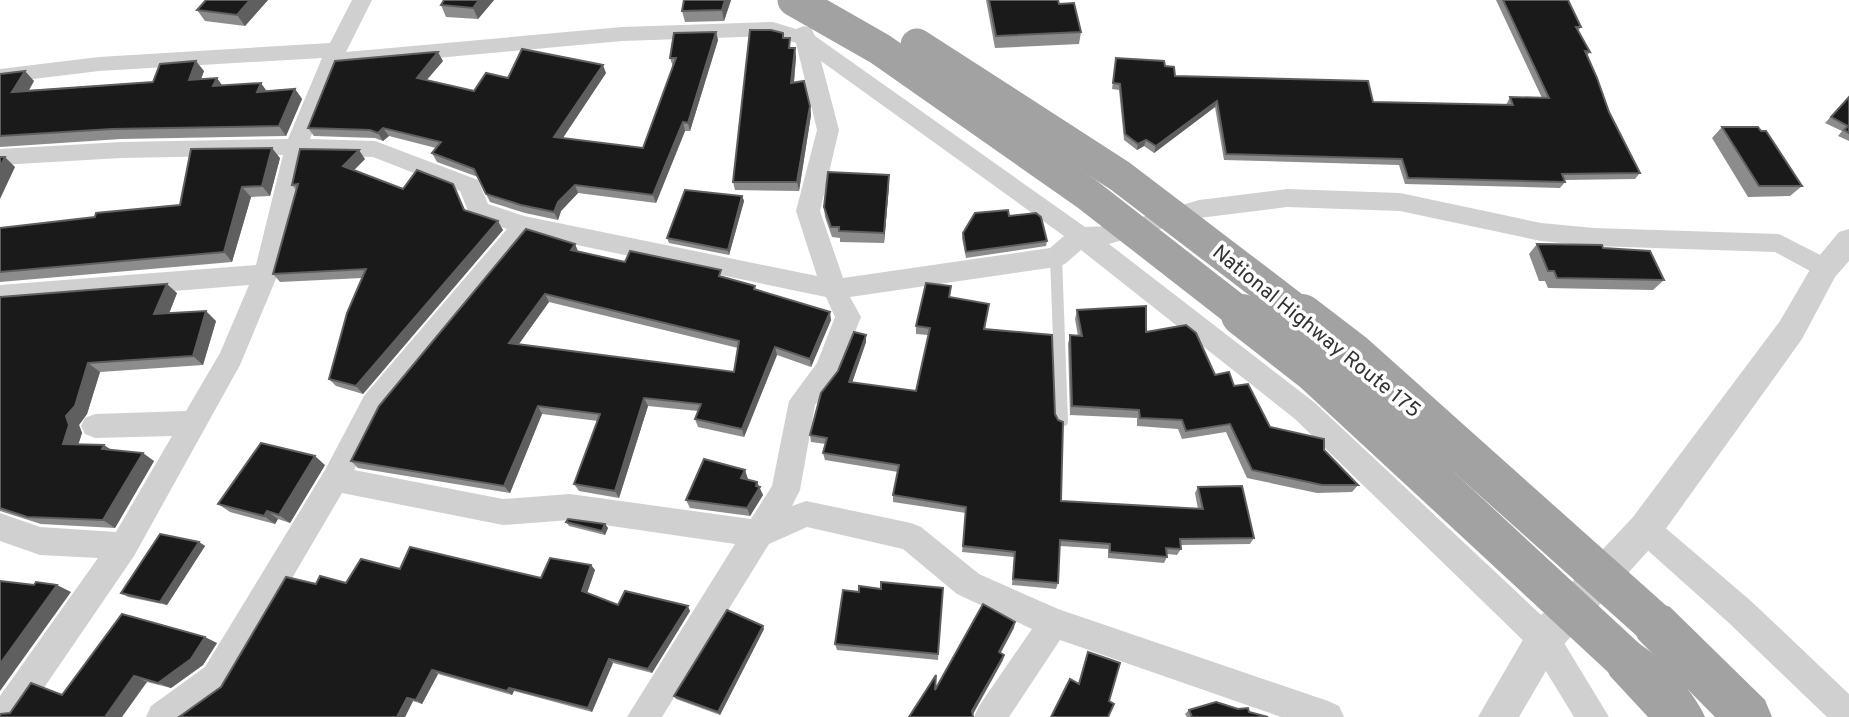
<svg xmlns="http://www.w3.org/2000/svg" width="1849" height="717" viewBox="0 0 1849 717" font-family="Overpass,sans-serif">
<rect width="100%" height="100%" fill="#fff"/>
<g fill="none" stroke-linecap="round" stroke-linejoin="round">
<path fill="#d0d0d0" fill-rule="evenodd" d="M 1056,253 L 1062,257 L 1068,421 L 1067,425 L 1062,427 L 1057,425 L 1056,421 L 1050,257 Z"/>
<g fill="#d0d0d0" fill-rule="evenodd">
<path d="M 352,0 L 372,0 L 346,52 L 622,27 L 773,22 L 796,29 L 804,26 L 811,28 L 815,36 L 1085,227 L 1112,226 L 1199,200 L 1287,189 L 1400,193 L 1541,223 L 1594,228 L 1779,234 L 1834,262 L 1837,269 L 1834,276 L 1825,279 L 1775,252 L 1594,246 L 1541,241 L 1400,211 L 1287,207 L 1199,218 L 1109,244 L 1315,403 L 1555,628 L 1609,717 L 1574,717 L 1533,650 L 1295,419 L 1081,250 L 1065,264 L 1056,267 L 850,297 L 861,317 L 837,377 L 815,405 L 800,490 L 792,506 L 806,501 L 911,523 L 921,527 L 979,574 L 1058,609 L 1328,701 L 1339,706 L 1344,717 L 1281,717 L 1060,640 L 1009,717 L 974,717 L 979,706 L 1032,629 L 957,594 L 903,549 L 807,527 L 769,544 L 662,717 L 627,717 L 735,544 L 570,520 L 503,525 L 342,493 L 227,689 L 189,717 L 146,717 L 151,706 L 205,667 L 325,470 L 364,396 L 507,229 L 470,216 L 460,191 L 373,157 L 305,155 L 278,274 L 240,365 L 134,556 L 24,717 L 0,717 L 0,696 L 98,558 L 40,555 L 0,541 L 0,513 L 40,527 L 116,532 L 172,436 L 95,438 L 85,434 L 81,426 L 85,418 L 95,414 L 186,411 L 220,353 L 249,285 L 0,305 L 0,285 L 256,265 L 283,155 L 121,158 L 0,165 L 0,149 L 121,142 L 288,139 L 322,58 L 99,71 L 0,83 L 0,69 L 99,57 L 330,43 ZM 773,36 L 796,43 L 817,130 L 796,211 L 817,276 L 524,216 L 488,204 L 478,180 L 375,141 L 310,139 L 339,67 L 622,41 ZM 821,61 L 1064,236 L 1050,248 L 843,278 L 820,211 L 839,130 ZM 529,235 L 826,297 L 835,317 L 817,363 L 789,401 L 772,486 L 751,519 L 570,494 L 503,499 L 354,470 L 384,412 Z"/>
<path d="M 1645,515 L 1655,519 L 1751,601 L 1849,694 L 1849,717 L 1827,717 L 1729,623 L 1635,539 L 1630,529 L 1635,519 Z"/>
</g>
<path fill="#d0d0d0" fill-rule="evenodd" d="M 1849,229 L 1849,261 L 1835,277 L 1802,339 L 1657,541 L 1557,652 L 1519,717 L 1478,717 L 1531,626 L 1633,517 L 1780,321 L 1815,261 L 1839,232 Z"/>
<g fill="#a2a2a2" fill-rule="evenodd">
<path d="M 1654,601 L 1670,607 L 1765,700 L 1772,717 L 1715,717 L 1638,639 L 1631,623 L 1638,607 Z"/>
<path d="M 1626,637 C 1654,648 1693,689 1705,717 L 1648,717 L 1610,676 L 1603,660 L 1610,644 Z"/>
</g>
<g stroke="#a2a2a2" stroke-width="33">
<path d="M 794,0 L 880,49 L 1087,194 L 1245,317"/>
<path d="M 917,45 L 1120,176 L 1305,317"/>
</g>
<g stroke="#a2a2a2" stroke-width="42">
<path d="M 1242,315 L 1315,372 L 1626,660"/>
<path d="M 1302,315 L 1353,354 L 1654,623"/>
</g>
</g>
<g fill="#8c8c8c" fill-rule="evenodd">
<path d="M 206,0 L 268,0 L 245,26 L 205,21 L 197,10 Z"/>
<path d="M 444,0 L 494,0 L 478,19 L 446,17 L 441,5 Z"/>
<path d="M 684,0 L 731,0 L 724,21 L 685,22 L 682,11 Z"/>
<path d="M 986,0 L 1058,0 L 1059,4 L 1081,32 L 1079,44 L 995,48 Z"/>
<path d="M 1496,0 L 1568,0 L 1581,27 L 1578,31 L 1590,52 L 1587,56 L 1609,112 L 1640,173 L 1635,179 L 1564,180 L 1565,182 L 1560,188 L 1405,184 L 1399,165 L 1224,160 L 1215,107 L 1154,153 L 1144,146 L 1137,150 L 1124,140 L 1119,90 L 1112,89 L 1116,58 L 1165,66 L 1175,76 L 1373,102 L 1506,105 L 1510,97 L 1542,98 Z"/>
<path d="M 716,32 L 718,40 L 690,131 L 685,131 L 656,203 L 578,193 L 561,211 L 558,220 L 525,213 L 490,202 L 478,177 L 437,162 L 432,153 L 436,148 L 389,136 L 383,141 L 375,138 L 314,136 L 308,128 L 443,61 L 427,80 L 474,91 L 508,78 L 606,73 L 563,138 L 643,148 L 673,67 L 670,58 Z"/>
<path d="M 784,38 L 796,57 L 794,83 L 810,106 L 811,115 L 799,191 L 735,190 L 733,182 Z"/>
<path d="M 204,71 L 201,79 L 217,78 L 222,86 L 266,91 L 295,89 L 302,99 L 286,136 L 121,139 L 0,147 L 0,74 L 34,81 L 29,90 L 153,82 Z"/>
<path d="M 1849,97 L 1849,141 L 1838,136 L 1842,131 L 1825,123 Z"/>
<path d="M 1722,127 L 1802,186 L 1790,196 L 1748,197 L 1712,138 Z"/>
<path d="M 280,158 L 270,196 L 251,197 L 232,262 L 0,282 L 0,228 L 95,217 L 180,205 Z"/>
<path d="M 365,159 L 354,170 L 403,189 L 453,184 L 465,210 L 503,230 L 363,394 L 336,386 L 329,379 L 362,278 L 280,282 L 273,274 L 296,190 L 292,185 Z"/>
<path d="M 889,185 L 884,243 L 840,242 L 840,238 L 832,237 L 825,217 L 824,207 Z"/>
<path d="M 742,196 L 744,201 L 729,255 L 669,243 L 667,238 Z"/>
<path d="M 1009,216 L 1047,241 L 1046,246 L 966,258 L 962,238 L 963,233 Z"/>
<path d="M 575,244 L 578,251 L 625,262 L 723,277 L 831,320 L 811,367 L 777,355 L 744,437 L 698,427 L 695,419 L 698,411 L 648,406 L 619,498 L 579,491 L 574,484 L 598,421 L 542,414 L 510,493 L 358,468 L 351,461 ZM 549,302 L 738,348 L 734,372 L 518,344 Z"/>
<path d="M 1537,244 L 1603,248 L 1664,280 L 1653,290 L 1548,288 L 1545,281 L 1539,281 L 1529,254 Z"/>
<path d="M 951,286 L 950,297 L 989,304 L 985,329 L 1055,414 L 1061,501 L 1198,509 L 1195,493 L 1198,487 L 1254,538 L 1250,544 L 1180,545 L 1181,549 L 1177,555 L 1167,554 L 1167,557 L 1164,563 L 1108,558 L 1108,549 L 1060,546 L 1058,583 L 1056,589 L 1012,585 L 1014,557 L 962,552 L 966,513 L 893,502 L 893,495 L 898,472 L 825,460 L 823,453 L 826,444 L 811,442 L 810,435 L 866,335 L 866,342 L 852,382 L 916,391 L 928,335 L 916,334 L 916,326 Z"/>
<path d="M 177,293 L 169,313 L 216,321 L 203,365 L 100,372 L 87,414 L 79,425 L 82,433 L 78,444 L 112,450 L 154,461 L 115,528 L 41,524 L 0,511 L 0,297 Z"/>
<path d="M 1077,310 L 1146,332 L 1234,386 L 1270,427 L 1324,450 L 1358,485 L 1352,492 L 1317,493 L 1247,478 L 1226,432 L 1182,439 L 1178,429 L 1137,426 L 1137,418 L 1070,415 L 1068,344 L 1070,335 L 1078,336 L 1075,319 Z"/>
<path d="M 325,465 L 290,523 L 278,519 L 275,524 L 230,512 L 218,504 Z"/>
<path d="M 745,470 L 747,480 L 759,487 L 763,495 L 750,516 L 690,508 L 686,500 Z"/>
<path d="M 566,522 L 605,524 L 608,528 L 605,535 L 569,526 Z"/>
<path d="M 199,542 L 205,546 L 167,605 L 128,597 L 121,593 Z"/>
<path d="M 591,565 L 595,570 L 587,593 L 618,605 L 690,611 L 652,673 L 613,663 L 592,712 L 514,691 L 512,695 L 438,674 L 422,704 L 413,701 L 405,717 L 179,717 L 221,687 L 316,584 L 346,583 L 400,569 L 541,578 Z"/>
<path d="M 943,588 L 938,660 L 837,650 L 835,644 L 859,592 L 881,589 Z"/>
<path d="M 764,629 L 720,715 L 676,699 L 674,696 Z"/>
<path d="M 217,643 L 203,665 L 171,688 L 147,682 L 10,713 L 62,695 Z"/>
<path d="M 1189,710 L 1249,712 L 1268,717 L 1187,717 L 1185,714 Z"/>
</g>
<g fill="#5f5f5f">
<path d="M 250,0 L 268,0 L 245,26 L 237,15 Z"/>
<path d="M 479,0 L 494,0 L 478,19 L 473,8 Z"/>
<path d="M 725,0 L 731,0 L 724,21 L 722,10 Z"/>
<path d="M 716,32 L 718,40 L 690,131 L 688,123 Z"/>
<path d="M 795,48 L 796,57 L 793,92 L 791,83 Z"/>
<path d="M 438,52 L 443,61 L 421,86 L 417,78 Z"/>
<path d="M 196,61 L 204,71 L 197,90 L 189,80 Z"/>
<path d="M 603,65 L 606,73 L 558,145 L 554,137 Z"/>
<path d="M 25,71 L 34,81 L 22,102 L 12,92 Z"/>
<path d="M 217,78 L 224,88 L 213,86 Z"/>
<path d="M 261,83 L 268,93 L 257,92 Z"/>
<path d="M 295,89 L 302,99 L 286,136 L 279,126 Z"/>
<path d="M 1217,101 L 1215,107 L 1154,153 L 1156,146 Z"/>
<path d="M 810,106 L 811,115 L 799,191 L 797,182 Z"/>
<path d="M 683,122 L 685,131 L 656,203 L 653,195 Z"/>
<path d="M 383,128 L 389,136 L 383,141 L 378,133 Z"/>
<path d="M 1146,140 L 1144,146 L 1137,150 L 1138,144 Z"/>
<path d="M 272,148 L 280,158 L 270,196 L 262,186 Z"/>
<path d="M 359,150 L 365,159 L 349,175 L 343,166 Z"/>
<path d="M 5,157 L 15,167 L 0,199 L 0,167 Z"/>
<path d="M 889,175 L 889,185 L 884,243 L 884,233 Z"/>
<path d="M 575,185 L 578,193 L 561,211 L 558,220 L 554,212 L 558,202 Z"/>
<path d="M 242,187 L 251,197 L 232,262 L 224,252 Z"/>
<path d="M 742,196 L 744,201 L 729,255 L 728,250 Z"/>
<path d="M 498,221 L 503,230 L 363,394 L 356,386 Z"/>
<path d="M 575,244 L 578,252 L 571,250 Z"/>
<path d="M 167,284 L 177,293 L 165,324 L 154,314 Z"/>
<path d="M 545,294 L 549,302 L 514,351 L 509,343 Z"/>
<path d="M 206,311 L 216,321 L 203,365 L 193,356 Z"/>
<path d="M 830,312 L 831,320 L 811,367 L 810,359 Z"/>
<path d="M 866,335 L 866,342 L 850,389 L 849,382 Z"/>
<path d="M 775,347 L 777,355 L 744,437 L 742,429 Z"/>
<path d="M 88,363 L 100,372 L 87,414 L 79,425 L 82,433 L 76,452 L 63,444 L 66,416 Z"/>
<path d="M 644,398 L 648,406 L 619,498 L 615,491 Z"/>
<path d="M 538,406 L 542,414 L 510,493 L 504,486 Z"/>
<path d="M 104,445 L 116,453 L 102,449 Z"/>
<path d="M 143,453 L 154,461 L 115,528 L 103,520 Z"/>
<path d="M 315,456 L 325,465 L 290,523 L 279,515 Z"/>
<path d="M 745,470 L 748,479 L 744,487 L 741,478 Z"/>
<path d="M 757,482 L 763,495 L 750,516 L 747,508 Z"/>
<path d="M 267,511 L 278,519 L 275,524 L 264,516 Z"/>
<path d="M 605,524 L 608,528 L 605,535 L 602,531 Z"/>
<path d="M 199,542 L 205,546 L 167,605 L 160,602 Z"/>
<path d="M 591,565 L 595,570 L 586,596 L 582,591 Z"/>
<path d="M 57,585 L 71,592 L 0,691 L 0,664 Z"/>
<path d="M 688,606 L 690,611 L 652,673 L 648,669 Z"/>
<path d="M 1015,622 L 1014,628 L 998,658 L 999,652 Z"/>
<path d="M 763,626 L 764,629 L 720,715 L 718,712 Z"/>
<path d="M 205,637 L 217,643 L 203,665 L 171,688 L 158,683 Z"/>
<path d="M 1004,655 L 1003,660 L 972,716 L 972,711 Z"/>
<path d="M 609,659 L 613,663 L 592,712 L 588,708 Z"/>
<path d="M 432,670 L 438,674 L 422,704 L 416,700 Z"/>
<path d="M 134,676 L 147,682 L 122,717 L 105,717 Z"/>
<path d="M 509,688 L 514,691 L 512,695 L 507,691 Z"/>
<path d="M 407,698 L 413,701 L 405,717 L 397,717 Z"/>
</g>
<g fill="#1a1a1a" stroke="#5f5f5f" stroke-width="2" fill-rule="evenodd">
<path d="M 206,0 L 250,0 L 237,15 L 197,10 Z"/>
<path d="M 444,0 L 479,0 L 473,8 L 441,5 Z"/>
<path d="M 684,0 L 725,0 L 722,10 L 682,11 Z"/>
<path d="M 989,0 L 1058,0 L 1059,4 L 1074,3 L 1081,32 L 996,36 Z"/>
<path d="M 1503,0 L 1568,0 L 1581,27 L 1576,27 L 1590,52 L 1585,51 L 1597,78 L 1609,112 L 1640,173 L 1562,174 L 1565,182 L 1408,178 L 1402,159 L 1226,154 L 1217,101 L 1156,146 L 1146,140 L 1138,144 L 1125,134 L 1120,84 L 1113,83 L 1116,58 L 1164,61 L 1165,66 L 1174,67 L 1175,76 L 1368,81 L 1373,102 L 1513,105 L 1510,97 L 1549,98 Z"/>
<path d="M 750,30 L 771,30 L 783,33 L 783,38 L 790,38 L 789,48 L 795,48 L 791,83 L 804,81 L 810,106 L 797,182 L 733,182 Z"/>
<path d="M 716,32 L 688,123 L 683,122 L 653,195 L 575,185 L 558,202 L 554,212 L 521,205 L 486,194 L 474,169 L 432,153 L 441,142 L 383,128 L 378,133 L 370,130 L 308,128 L 335,61 L 435,52 L 438,52 L 417,78 L 474,91 L 486,73 L 508,78 L 522,49 L 603,65 L 554,137 L 643,148 L 676,58 L 670,58 L 674,33 Z"/>
<path d="M 196,61 L 189,80 L 217,78 L 213,86 L 261,83 L 257,92 L 295,89 L 279,126 L 112,129 L 0,136 L 0,74 L 25,71 L 12,92 L 153,82 L 160,64 Z"/>
<path d="M 1849,97 L 1849,133 L 1844,130 L 1848,126 L 1831,117 Z"/>
<path d="M 1722,127 L 1758,127 L 1761,131 L 1766,131 L 1802,186 L 1759,186 Z"/>
<path d="M 272,148 L 262,186 L 242,187 L 224,252 L 0,272 L 0,228 L 95,217 L 96,213 L 180,205 L 191,149 Z"/>
<path d="M 300,149 L 359,150 L 343,166 L 403,189 L 417,170 L 453,184 L 464,210 L 498,221 L 356,386 L 329,379 L 347,313 L 366,269 L 273,274 L 298,184 L 292,185 Z"/>
<path d="M 0,157 L 5,157 L 0,167 Z"/>
<path d="M 828,172 L 889,175 L 884,233 L 839,231 L 839,227 L 831,227 L 824,207 Z"/>
<path d="M 685,190 L 742,196 L 728,250 L 667,238 Z"/>
<path d="M 1008,210 L 1009,216 L 1036,213 L 1041,217 L 1047,241 L 966,252 L 963,233 L 975,213 Z"/>
<path d="M 526,229 L 575,244 L 571,250 L 625,262 L 630,251 L 721,270 L 719,276 L 755,286 L 754,289 L 830,312 L 810,359 L 775,347 L 742,429 L 695,419 L 701,404 L 644,398 L 615,491 L 574,484 L 600,414 L 538,406 L 504,486 L 351,461 L 379,406 ZM 545,294 L 739,341 L 734,372 L 509,343 Z"/>
<path d="M 1537,244 L 1602,245 L 1603,248 L 1650,251 L 1664,280 L 1557,278 L 1554,271 L 1548,271 Z"/>
<path d="M 926,283 L 951,286 L 949,297 L 989,304 L 984,329 L 1052,335 L 1055,414 L 1058,420 L 1063,422 L 1061,501 L 1203,509 L 1198,487 L 1242,486 L 1254,538 L 1180,539 L 1181,549 L 1166,548 L 1167,557 L 1110,552 L 1110,544 L 1060,540 L 1058,583 L 1013,579 L 1015,552 L 963,546 L 966,507 L 893,495 L 899,465 L 823,453 L 827,438 L 810,435 L 821,393 L 838,371 L 854,332 L 866,335 L 849,382 L 916,391 L 930,328 L 916,326 Z"/>
<path d="M 167,284 L 154,314 L 206,311 L 193,356 L 88,363 L 75,406 L 66,416 L 69,425 L 63,444 L 104,445 L 102,449 L 143,453 L 103,520 L 27,517 L 0,508 L 0,297 Z"/>
<path d="M 1146,306 L 1146,332 L 1186,325 L 1196,333 L 1215,375 L 1229,372 L 1234,386 L 1248,384 L 1270,427 L 1324,439 L 1324,450 L 1358,485 L 1322,485 L 1252,470 L 1230,424 L 1186,431 L 1182,420 L 1140,418 L 1139,410 L 1072,406 L 1070,335 L 1082,336 L 1077,310 Z"/>
<path d="M 261,443 L 315,456 L 279,515 L 267,511 L 264,516 L 218,504 Z"/>
<path d="M 704,459 L 745,470 L 741,478 L 757,482 L 756,486 L 760,487 L 747,508 L 686,500 Z"/>
<path d="M 568,519 L 605,524 L 602,531 L 566,522 Z"/>
<path d="M 160,534 L 199,542 L 160,602 L 121,593 Z"/>
<path d="M 410,547 L 541,578 L 550,558 L 591,565 L 582,591 L 618,605 L 625,591 L 688,606 L 648,669 L 609,659 L 588,708 L 509,688 L 507,691 L 432,670 L 416,700 L 407,698 L 397,717 L 179,717 L 221,687 L 286,577 L 316,584 L 320,576 L 346,583 L 361,559 L 400,569 Z"/>
<path d="M 0,581 L 34,585 L 36,582 L 57,585 L 0,664 Z"/>
<path d="M 881,582 L 943,588 L 938,654 L 835,644 L 843,590 L 859,592 L 859,586 L 881,589 Z"/>
<path d="M 983,604 L 1015,622 L 999,652 L 1004,655 L 972,711 L 973,717 L 909,717 L 936,675 L 935,690 Z"/>
<path d="M 727,610 L 763,626 L 718,712 L 674,696 Z"/>
<path d="M 122,614 L 205,637 L 191,659 L 158,683 L 134,676 L 105,717 L 0,717 L 0,714 L 10,713 L 31,683 L 62,695 Z"/>
<path d="M 1088,652 L 1120,663 L 1109,701 L 1114,704 L 1108,717 L 1051,717 L 1070,679 L 1079,684 Z"/>
<path d="M 1216,702 L 1238,709 L 1248,708 L 1249,712 L 1268,717 L 1192,717 L 1189,710 Z"/>
</g>
<g text-anchor="middle" stroke-width="7" stroke-linejoin="round" paint-order="stroke">
<g font-size="21" fill="#333" stroke="#fff">
<text transform="translate(1317 331) rotate(39)" y="7">National Highway Route 175</text>
</g>
</g>
</svg>
